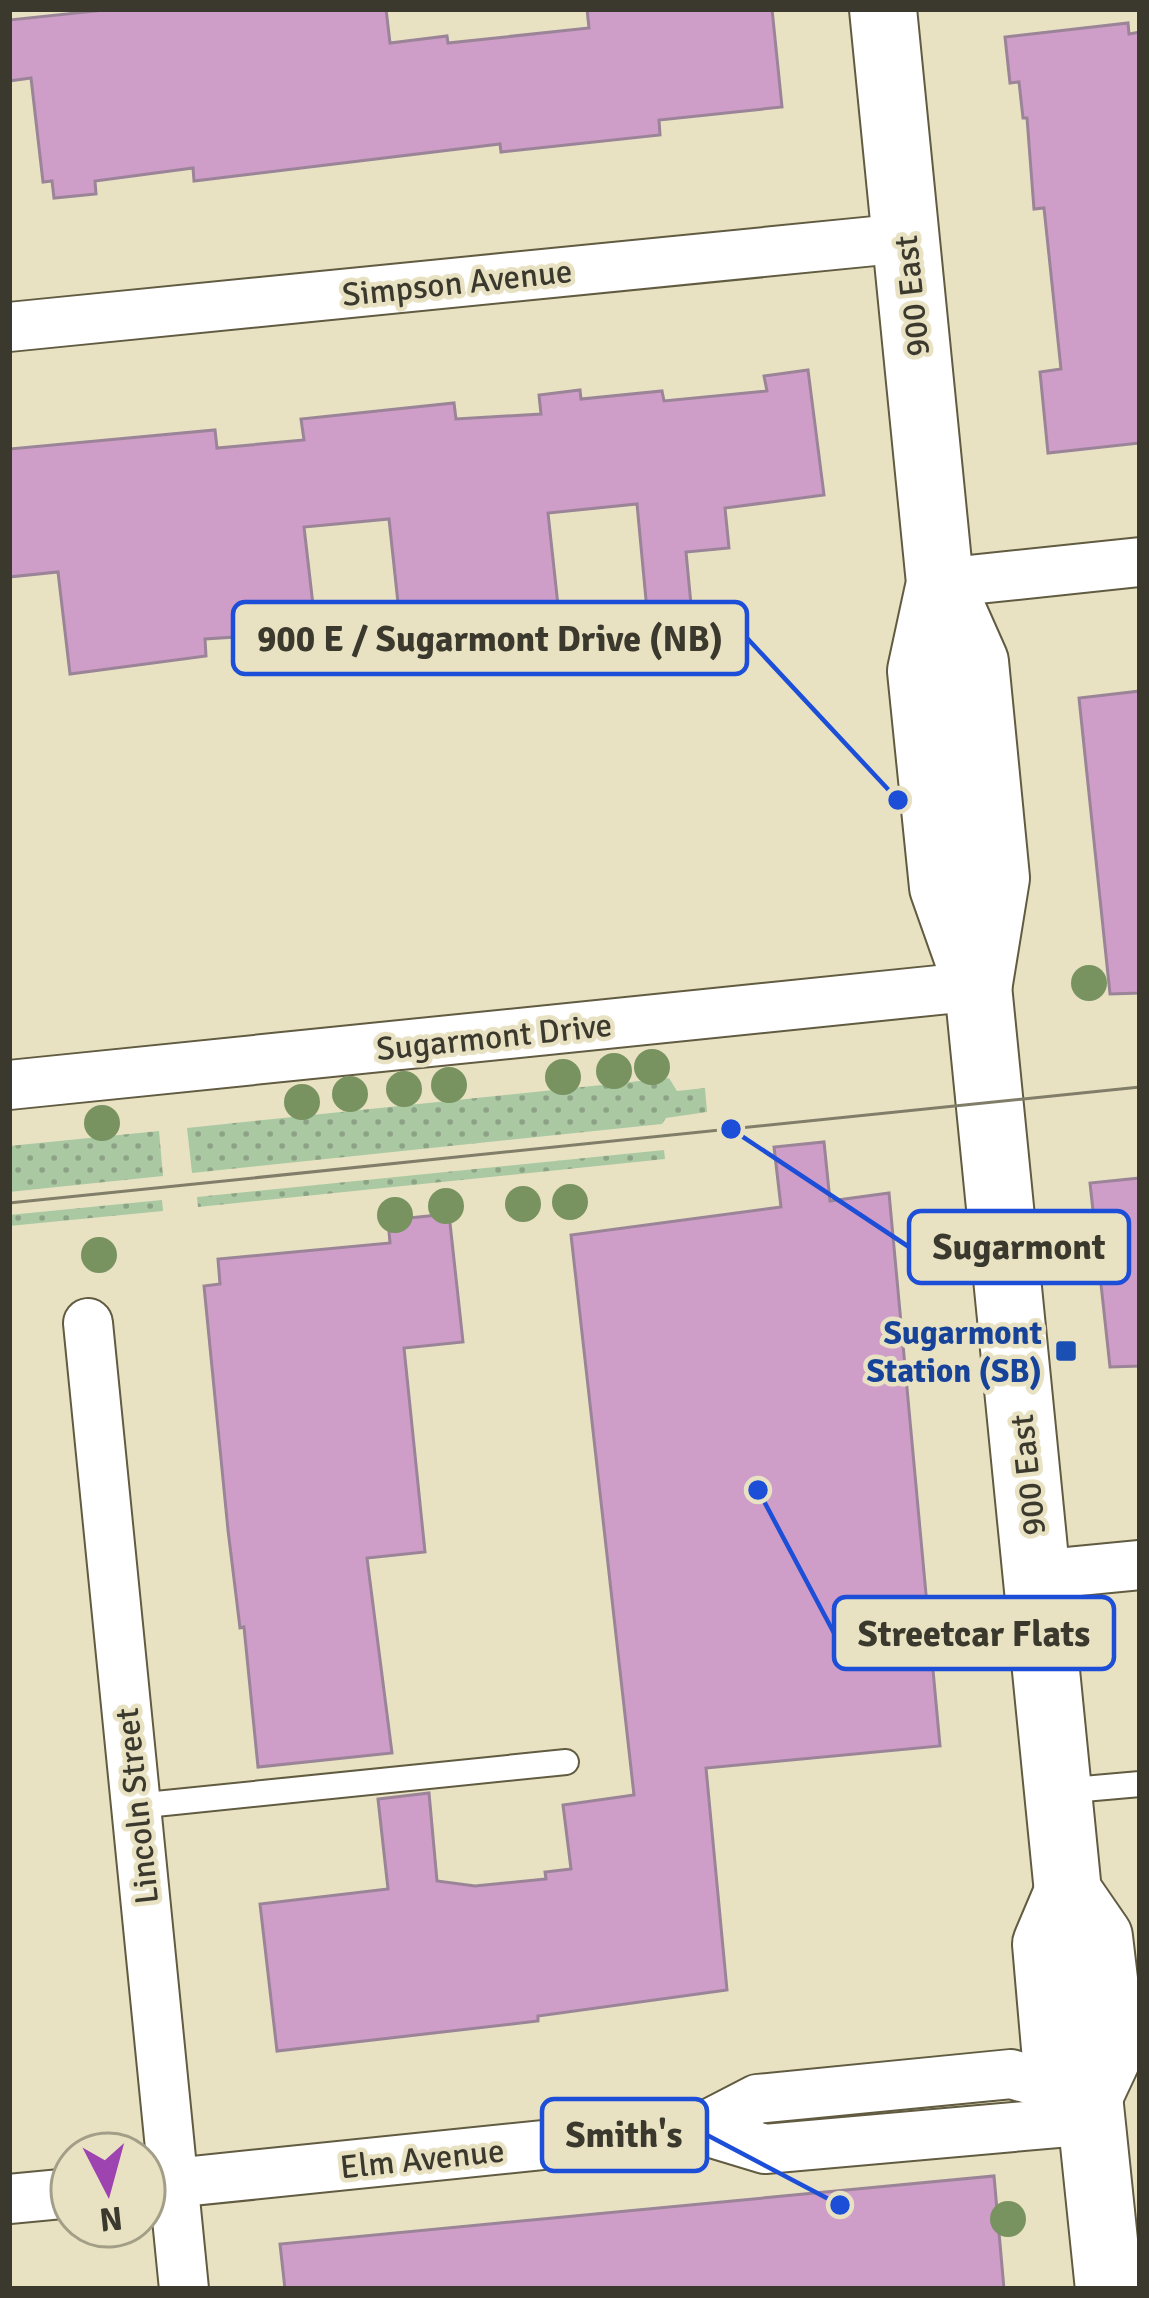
<svg xmlns="http://www.w3.org/2000/svg" width="1149" height="2298" viewBox="0 0 1149 2298" font-family="Signika,sans-serif">
<defs>
<pattern id="garden-dots" width="8" height="8" patternUnits="userSpaceOnUse" patternTransform="scale(3)"><rect width="8" height="8" fill="#aac9a3"/><path d="M2 2h.1M6 6h.1" fill="none" stroke="#8ca485" stroke-width="1.8" stroke-linecap="round"/></pattern>
</defs>
<rect width="100%" height="100%" fill="#e8e2c3"/>
<g fill="url(#garden-dots)">
<path d="M 669,1078 L 677,1091 L 705,1088 L 707,1112 L 666,1118 L 662,1124 L 192,1173 L 187,1128 Z"/>
<path d="M 159,1131 L 163,1176 L 9,1192 L 9,1146 Z"/>
<path d="M 664,1150 L 665,1159 L 198,1207 L 197,1197 Z"/>
<path d="M 162,1200 L 163,1211 L 9,1226 L 9,1215 Z"/>
</g>
<g fill="#ce9ec8" stroke="#9b8498" stroke-width="3">
<path d="M 114,9 L 386,9 L 390,43 L 447,36 L 448,43 L 589,28 L 587,9 L 772,9 L 782,107 L 659,120 L 660,135 L 501,152 L 500,144 L 194,181 L 193,168 L 95,181 L 96,194 L 54,198 L 52,181 L 43,182 L 31,78 L 9,81 L 9,20 Z"/>
<path d="M 1128,23 L 1129,34 L 1140,32 L 1140,443 L 1048,453 L 1040,372 L 1061,369 L 1044,208 L 1034,209 L 1027,118 L 1023,118 L 1019,82 L 1010,83 L 1005,37 Z"/>
<path d="M 808,370 L 824,495 L 725,508 L 729,548 L 686,552 L 692,615 L 648,621 L 637,504 L 548,513 L 560,624 L 533,628 L 402,640 L 389,519 L 304,527 L 313,605 L 233,613 L 235,637 L 205,639 L 206,656 L 70,674 L 58,572 L 9,577 L 9,449 L 215,430 L 217,448 L 304,440 L 301,419 L 454,403 L 456,419 L 541,414 L 539,395 L 580,390 L 581,399 L 662,391 L 664,401 L 767,391 L 764,376 Z"/>
<path d="M 1140,691 L 1140,993 L 1110,994 L 1079,698 Z"/>
<path d="M 824,1142 L 830,1201 L 889,1193 L 940,1746 L 706,1768 L 727,1990 L 538,2016 L 538,2021 L 277,2051 L 260,1904 L 388,1889 L 378,1799 L 429,1793 L 437,1881 L 475,1886 L 546,1879 L 545,1872 L 571,1869 L 563,1805 L 634,1795 L 571,1235 L 781,1207 L 774,1147 Z"/>
<path d="M 1140,1178 L 1140,1366 L 1110,1367 L 1090,1183 Z"/>
<path d="M 449,1214 L 463,1342 L 404,1348 L 425,1552 L 367,1558 L 392,1753 L 258,1767 L 244,1627 L 240,1628 L 228,1530 L 204,1286 L 220,1284 L 218,1259 L 390,1243 L 388,1220 Z"/>
<path d="M 994,2176 L 1004,2289 L 285,2289 L 280,2244 Z"/>
</g>
<g fill="none" stroke-linecap="round" stroke-linejoin="round">
<g stroke="#615b41" stroke-width="28">
<g id="lane">
<path d="M 1061,1791 L 1140,1784"/>
<path d="M 136,1806 L 566,1762"/>
</g>
</g>
<g stroke="#615b41" stroke-width="52">
<g id="street">
<path d="M 9,327 L 905,238"/>
<path d="M 940,583 L 1140,562"/>
<path d="M 9,1085 L 978,986"/>
<path d="M 88,1323 L 184,2289"/>
<path d="M 1037,1575 L 1140,1565"/>
<path d="M 699,2129 L 765,2149 L 1092,2120"/>
<path d="M 144,2186 L 699,2129 L 757,2099 L 1011,2074 L 1089,2096"/>
<path d="M 9,2199 L 72,2193"/>
</g>
</g>
<g stroke="#615b41" stroke-width="70">
<g id="secondary">
<path d="M 883,9 L 940,583 L 921,671 L 943,887 L 978,986 L 1068,1892 L 1099,1937 L 1112,2047 L 1089,2096"/>
<path d="M 940,583 L 975,662 L 996,878 L 979,983"/>
<path d="M 1068,1892 L 1046,1944 L 1055,2048 L 1089,2096 L 1109,2289"/>
</g>
</g>
<use href="#lane" stroke="#fff" stroke-width="24"/>
<use href="#street" stroke="#fff" stroke-width="48"/>
<use href="#secondary" stroke="#fff" stroke-width="66"/>
<path stroke="#807d69" stroke-width="3" d="M 9,1203 L 1140,1087"/>
</g>
<g fill="#789260">
<circle cx="1089" cy="983" r="18"/>
<circle cx="652" cy="1067" r="18"/>
<circle cx="614" cy="1071" r="18"/>
<circle cx="563" cy="1077" r="18"/>
<circle cx="449" cy="1085" r="18"/>
<circle cx="404" cy="1089" r="18"/>
<circle cx="350" cy="1094" r="18"/>
<circle cx="302" cy="1102" r="18"/>
<circle cx="102" cy="1123" r="18"/>
<circle cx="570" cy="1202" r="18"/>
<circle cx="523" cy="1204" r="18"/>
<circle cx="446" cy="1206" r="18"/>
<circle cx="395" cy="1215" r="18"/>
<circle cx="99" cy="1255" r="18"/>
<circle cx="1008" cy="2219" r="18"/>
</g>
<rect fill="#1a4fb4" stroke="#e8e2c3" stroke-width="4.5" x="1054" y="1339" width="24" height="24" rx="6"/>
<g text-anchor="middle" stroke-width="9" stroke-linejoin="round" paint-order="stroke">
<g font-size="33" fill="#3b392d" stroke="#e8e2c3">
<text transform="translate(457 282) rotate(-6)" y="12">Simpson Avenue</text>
<text transform="translate(911 296) rotate(-96)" y="12">900 East</text>
<text transform="translate(494 1036) rotate(-6)" y="12">Sugarmont Drive</text>
<text transform="translate(1027 1475) rotate(-96)" y="12">900 East</text>
<text transform="translate(136 1806) rotate(-96)" y="12">Lincoln Street</text>
<text transform="translate(422 2158) rotate(-6)" y="12">Elm Avenue</text>
</g>
<g font-size="33" font-weight="bold" fill="#164399" stroke="#e8e2c3" text-anchor="end">
<text x="1042" y="1344">Sugarmont<tspan x="1042" dy="38">Station (SB)</tspan></text>
</g>
</g>
<path fill="none" stroke="#1d4ed8" stroke-width="4.5" d="M898 800L747 638M731 1129L909 1247M758 1490L834 1633M840 2205L707 2135"/>
<g fill="#1d4ed8" stroke="#e8e2c3" stroke-width="4.5">
<circle cx="898" cy="800" r="12"/>
<circle cx="731" cy="1129" r="12"/>
<circle cx="758" cy="1490" r="12"/>
<circle cx="840" cy="2205" r="12"/>
</g>
<g fill="#e8e2c3" stroke="#1d4ed8" stroke-width="4.5">
<rect x="233" y="602" width="514" height="72" rx="12"/>
<rect x="909" y="1211" width="220" height="72" rx="12"/>
<rect x="834" y="1597" width="280" height="72" rx="12"/>
<rect x="542" y="2099" width="165" height="72" rx="12"/>
</g>
<g font-size="36" text-anchor="middle" font-weight="bold" fill="#3b392d">
<text x="490" y="651">900 E / Sugarmont Drive (NB)</text>
<text x="1019" y="1259">Sugarmont</text>
<text x="974" y="1646">Streetcar Flats</text>
<text x="624" y="2147">Smith's</text>
</g>
<rect width="1149" height="2298" fill="none" stroke="#3b392d" stroke-width="24"/>
<g transform="translate(108 2190) rotate(174)"><circle r="57" fill="#e8e2c3" stroke="#a39e87" stroke-width="3"/>
<path d="M0-9L21 45L0 30L-21 45Z" fill="#9d44b0"/>
<text y="-18" font-size="33" font-weight="bold" text-anchor="middle" fill="#3b392d">N</text>
</g>
</svg>
